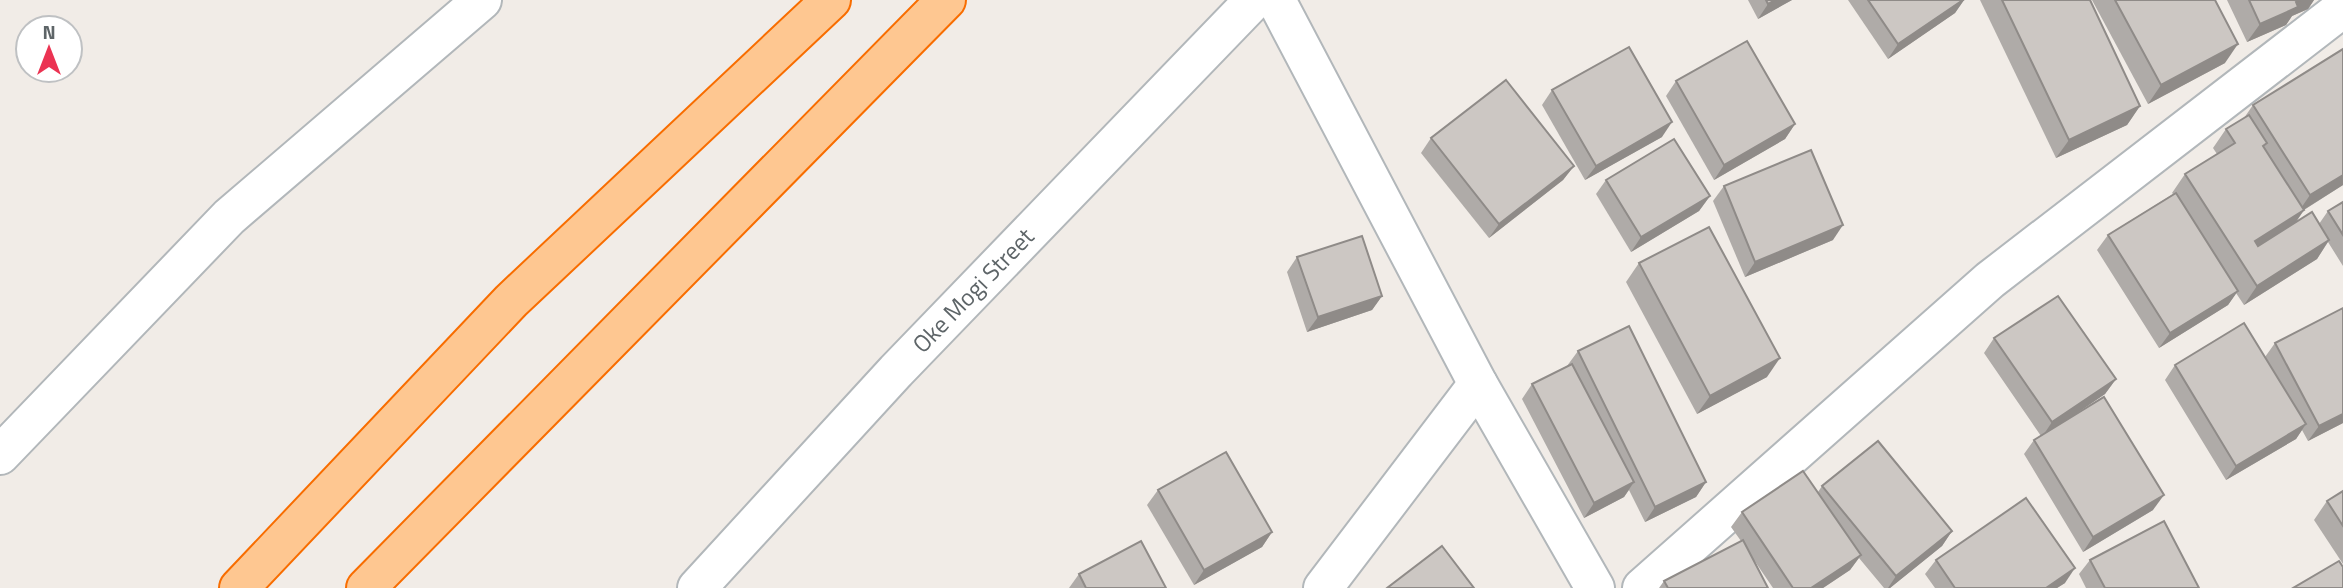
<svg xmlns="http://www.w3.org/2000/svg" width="2343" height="588" viewBox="0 0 2343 588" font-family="'Titillium Web',sans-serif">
<rect width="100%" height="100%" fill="#f1ece7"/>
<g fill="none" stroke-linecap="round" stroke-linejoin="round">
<g stroke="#b2b7ba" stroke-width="42">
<g id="minor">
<path d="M 1276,0 L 1478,384 L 1595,588"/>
<path d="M 0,455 L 229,217 L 482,0"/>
<path id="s1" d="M 697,588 L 896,371 L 1254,0"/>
<path d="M 1323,588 L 1478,384"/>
<path d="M 1642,588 L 1990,280 L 2343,8"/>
</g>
</g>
<g stroke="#f86d00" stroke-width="42">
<g id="motorway">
<path d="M 239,588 L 511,301 L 831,0"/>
<path d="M 366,588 L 946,0"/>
</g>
</g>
<use href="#minor" stroke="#fff" stroke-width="38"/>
<use href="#motorway" stroke="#fec791" stroke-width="38"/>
</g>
<g fill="#afaba8">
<path d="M 1748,0 L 1792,0 L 1758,19 Z"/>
<path d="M 1848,0 L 1964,0 L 1955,13 L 1888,59 Z"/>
<path d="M 1980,0 L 2090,0 L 2140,106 L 2127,125 L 2056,158 Z"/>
<path d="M 2092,0 L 2215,0 L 2225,63 L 2148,104 Z"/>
<path d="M 2227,0 L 2314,0 L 2308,9 L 2292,16 L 2286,25 L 2247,42 Z"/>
<path d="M 2343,49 L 2343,185 L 2304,210 L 2296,222 L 2319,224 L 2328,211 L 2343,202 L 2343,266 L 2328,242 L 2317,259 L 2244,305 L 2236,293 L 2228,305 L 2159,348 L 2097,250 L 2108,235 L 2173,194 L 2172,193 L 2185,174 L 2217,154 L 2213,148 L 2226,129 L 2244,118 L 2253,105 Z"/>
<path d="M 1676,81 L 1795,124 L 1785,139 L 1714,180 L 1666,96 Z"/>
<path d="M 1552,90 L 1662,137 L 1585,180 L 1542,105 Z"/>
<path d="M 1431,138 L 1574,166 L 1563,180 L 1489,238 L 1421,153 Z"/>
<path d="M 1606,180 L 1710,196 L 1699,211 L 1631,252 L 1596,194 Z"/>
<path d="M 1724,186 L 1833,240 L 1745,277 L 1713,201 Z"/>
<path d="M 1297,257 L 1382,296 L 1372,310 L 1307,332 L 1287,272 Z"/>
<path d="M 1639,263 L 1767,377 L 1697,414 L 1626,282 Z"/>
<path d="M 1994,338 L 2116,379 L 2105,394 L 2071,417 L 2153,510 L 2083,552 L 2024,454 L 2034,440 L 2041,436 L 1984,353 Z"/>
<path d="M 2275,343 L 2343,423 L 2308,441 L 2302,430 L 2296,439 L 2226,480 L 2165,380 L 2175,365 L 2265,357 Z"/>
<path d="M 1578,351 L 1706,482 L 1696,497 L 1645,522 L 1629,490 L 1624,497 L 1584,518 L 1522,399 L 1532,384 L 1567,366 Z"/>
<path d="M 1822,486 L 1952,531 L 1942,546 L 1890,588 L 1884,588 L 1859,558 L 1850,570 L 1823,588 L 1773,588 L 1754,560 L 1768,588 L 1659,588 L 1664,581 L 1741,541 L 1731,527 L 1742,512 L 1818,492 Z"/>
<path d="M 1158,490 L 1272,532 L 1262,547 L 1194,585 L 1147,505 Z"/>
<path d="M 2343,491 L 2343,564 L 2314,520 L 2327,501 Z"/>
<path d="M 1936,560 L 2065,583 L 2057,588 L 1935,588 L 1925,574 Z"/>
<path d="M 2090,560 L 2199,588 L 2086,588 L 2079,574 Z"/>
<path d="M 1079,574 L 1166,588 L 1069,588 Z"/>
</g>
<g fill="#8f8b88">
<path d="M 1775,0 L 1792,0 L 1758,19 L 1768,4 Z"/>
<path d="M 1963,0 L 1964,0 L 1955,13 L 1888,59 L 1898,44 Z"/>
<path d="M 2300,0 L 2314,0 L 2308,9 L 2292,16 L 2286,25 L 2247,42 L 2260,24 Z"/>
<path d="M 2238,44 L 2225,63 L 2148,104 L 2161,85 Z"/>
<path d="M 2140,106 L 2127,125 L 2056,158 L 2069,140 Z"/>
<path d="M 1672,122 L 1662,137 L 1585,180 L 1596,166 Z"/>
<path d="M 1795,124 L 1785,139 L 1714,180 L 1724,165 Z"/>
<path d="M 1574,166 L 1563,180 L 1489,238 L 1499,224 Z"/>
<path d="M 2343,175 L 2343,185 L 2297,214 L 2310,195 Z"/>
<path d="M 1710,196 L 1699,211 L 1631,252 L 1641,237 Z"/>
<path d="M 2304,210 L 2291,229 L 2242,260 L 2255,241 Z"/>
<path d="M 1843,225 L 1833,240 L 1745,277 L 1755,262 Z"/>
<path d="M 2329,240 L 2317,259 L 2244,305 L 2257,286 Z"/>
<path d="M 2238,291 L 2228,305 L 2159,348 L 2170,333 Z"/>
<path d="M 1382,296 L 1372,310 L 1307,332 L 1318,317 Z"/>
<path d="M 1780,358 L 1767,377 L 1697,414 L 1710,396 Z"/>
<path d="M 2116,379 L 2105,394 L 2042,437 L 2052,422 Z"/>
<path d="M 2343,414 L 2343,423 L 2308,441 L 2319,426 Z"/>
<path d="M 2306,424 L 2296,439 L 2226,480 L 2236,466 Z"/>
<path d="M 1634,482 L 1624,497 L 1584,518 L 1594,503 Z"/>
<path d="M 1706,482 L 1696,497 L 1645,522 L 1655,507 Z"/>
<path d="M 2164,495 L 2153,510 L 2083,552 L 2093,537 Z"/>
<path d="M 1952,531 L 1942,546 L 1890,588 L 1888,588 L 1896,576 Z"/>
<path d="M 1272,532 L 1262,547 L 1194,585 L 1204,570 Z"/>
<path d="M 1861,555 L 1850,570 L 1823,588 L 1811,588 Z"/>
<path d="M 2075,568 L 2065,583 L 2057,588 L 2046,588 Z"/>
</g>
<g fill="#ccc7c3" stroke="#8f8b88" stroke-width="2">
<path d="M 1766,0 L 1775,0 L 1768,4 Z"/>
<path d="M 1868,0 L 1963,0 L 1898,44 Z"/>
<path d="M 2002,0 L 2090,0 L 2140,106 L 2069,140 Z"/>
<path d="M 2115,0 L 2215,0 L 2238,44 L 2161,85 Z"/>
<path d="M 2249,0 L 2300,0 L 2296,2 L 2298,7 L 2260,24 Z"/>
<path d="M 1747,41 L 1795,124 L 1724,165 L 1676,81 Z"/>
<path d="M 1629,47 L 1672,122 L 1596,166 L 1552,90 Z"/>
<path d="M 2343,49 L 2343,175 L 2310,195 L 2253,105 Z"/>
<path d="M 1506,80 L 1574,166 L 1499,224 L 1431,138 Z"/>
<path d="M 2249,115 L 2267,143 L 2263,146 L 2304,210 L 2255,241 L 2258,246 L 2312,212 L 2329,240 L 2257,286 L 2185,174 L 2235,143 L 2226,129 Z"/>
<path d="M 1674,139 L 1710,196 L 1641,237 L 1606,180 Z"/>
<path d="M 1811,150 L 1843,225 L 1755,262 L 1724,186 Z"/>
<path d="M 2176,193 L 2238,291 L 2170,333 L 2108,235 Z"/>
<path d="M 2343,202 L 2343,235 L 2328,211 Z"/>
<path d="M 1709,227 L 1780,358 L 1710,396 L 1639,263 Z"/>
<path d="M 1362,236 L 1382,296 L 1318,317 L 1297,257 Z"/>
<path d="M 2058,296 L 2116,379 L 2052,422 L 1994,338 Z"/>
<path d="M 2343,308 L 2343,414 L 2319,426 L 2275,343 Z"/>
<path d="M 2244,323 L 2306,424 L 2236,466 L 2175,365 Z"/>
<path d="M 1629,326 L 1706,482 L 1655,507 L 1578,351 Z"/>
<path d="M 1572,364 L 1634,482 L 1594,503 L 1532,384 Z"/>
<path d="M 2104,397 L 2164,495 L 2093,537 L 2034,440 Z"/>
<path d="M 1878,441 L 1952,531 L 1896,576 L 1822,486 Z"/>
<path d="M 1226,452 L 1272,532 L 1204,570 L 1158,490 Z"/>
<path d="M 1803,471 L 1861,555 L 1811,588 L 1793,588 L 1742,512 Z"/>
<path d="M 2343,491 L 2343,526 L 2327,501 Z"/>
<path d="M 2026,498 L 2075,568 L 2046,588 L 1955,588 L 1936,560 Z"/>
<path d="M 2164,521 L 2199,588 L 2105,588 L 2090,560 Z"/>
<path d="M 1743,540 L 1768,588 L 1668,588 L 1664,581 Z"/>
<path d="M 1141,541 L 1166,588 L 1086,588 L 1079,574 Z"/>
<path d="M 1442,546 L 1474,588 L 1387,588 Z"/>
<path d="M 2339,561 L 2343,567 L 2343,588 L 2293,588 Z"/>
</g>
<g text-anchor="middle" stroke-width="7" stroke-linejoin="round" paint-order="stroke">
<g font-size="24" fill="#5e6568" stroke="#fff">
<text dy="8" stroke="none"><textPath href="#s1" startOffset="406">Oke Mogi Street</textPath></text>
</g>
</g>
<g transform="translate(49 49)"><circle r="33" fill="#ffffff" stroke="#bfc1c3" stroke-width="2"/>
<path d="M0-5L12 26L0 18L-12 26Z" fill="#eb3352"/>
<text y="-10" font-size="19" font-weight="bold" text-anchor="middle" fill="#5e6568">N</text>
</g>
</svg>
